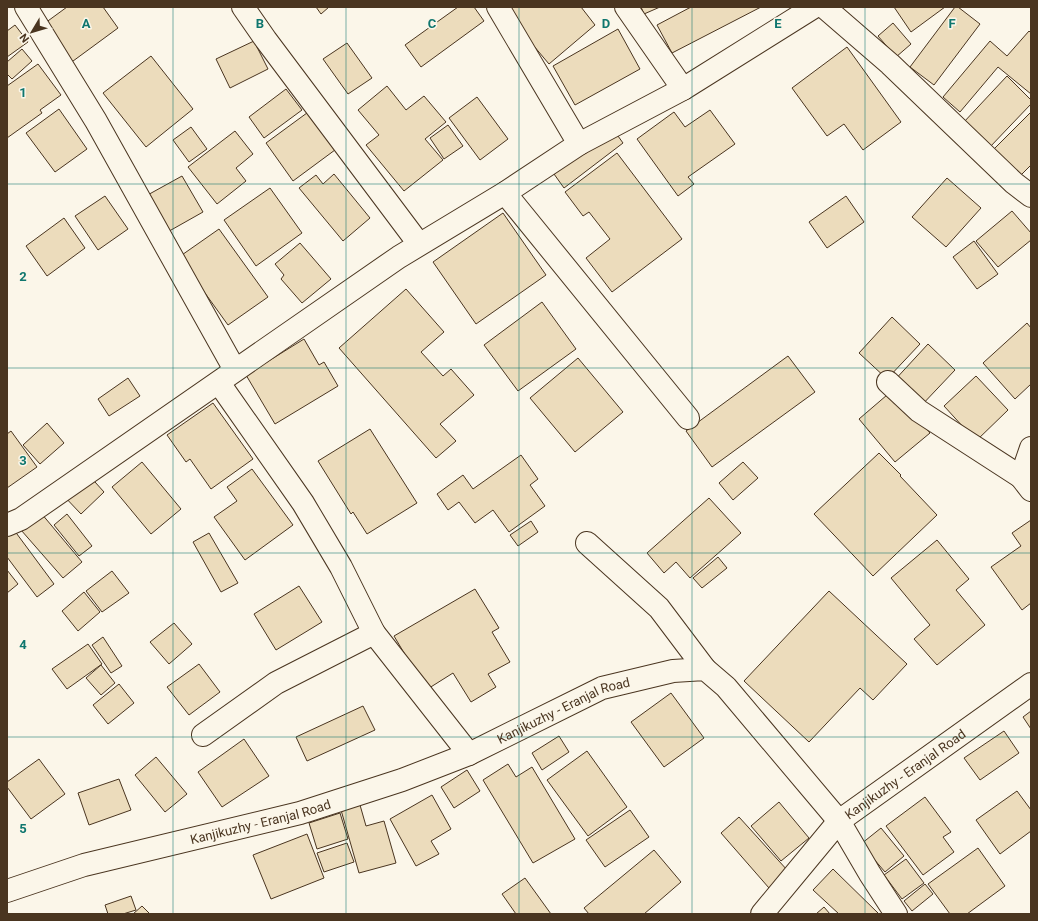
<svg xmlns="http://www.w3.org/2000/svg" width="1038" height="921" viewBox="0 0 1038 921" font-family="Roboto,sans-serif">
<rect width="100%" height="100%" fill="#fbf6e9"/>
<g fill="#ecdcbc" stroke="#4a3520">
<path d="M 67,7 L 103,7 L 118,28 L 69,64 L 41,26 Z"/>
<path d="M 316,7 L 329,7 L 321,14 Z"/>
<path d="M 458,7 L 474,7 L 484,21 L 421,67 L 405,45 Z"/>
<path d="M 501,7 L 581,7 L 595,25 L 549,64 Z"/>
<path d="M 641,7 L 660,7 L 644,14 Z"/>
<path d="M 691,7 L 761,7 L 672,53 L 657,25 Z"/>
<path d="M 894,7 L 945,7 L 911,32 Z"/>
<path d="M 955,7 L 958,7 L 980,24 L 934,85 L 910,67 Z"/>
<path d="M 893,23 L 911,44 L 896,57 L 878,36 Z"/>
<path d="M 15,25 L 28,42 L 7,57 L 7,31 Z"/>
<path d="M 618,29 L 640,69 L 575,105 L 553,66 Z"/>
<path d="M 1029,31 L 1031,33 L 1031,94 L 998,67 L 960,112 L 943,97 L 990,41 L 1007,56 Z"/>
<path d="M 254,41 L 268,69 L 230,88 L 216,59 Z"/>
<path d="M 347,43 L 372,78 L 348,94 L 323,59 Z"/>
<path d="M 847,47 L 901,122 L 863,150 L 844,124 L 827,136 L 792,88 Z"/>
<path d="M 22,49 L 32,61 L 12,79 L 7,74 L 7,62 Z"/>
<path d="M 151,56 L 193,109 L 146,147 L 103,93 Z"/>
<path d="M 38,64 L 61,95 L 40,110 L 42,113 L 7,138 L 7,86 Z"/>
<path d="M 1007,76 L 1031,100 L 1031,104 L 989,148 L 963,123 Z"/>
<path d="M 387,86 L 406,110 L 424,96 L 446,122 L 425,139 L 443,160 L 404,191 L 366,145 L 379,135 L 358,110 Z"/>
<path d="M 286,89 L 302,110 L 264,138 L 249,117 Z"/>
<path d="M 477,97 L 508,139 L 480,160 L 449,118 Z"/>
<path d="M 59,109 L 87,149 L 55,172 L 26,133 Z"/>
<path d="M 311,110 L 339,147 L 293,181 L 266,143 Z"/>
<path d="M 710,110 L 735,144 L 688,177 L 694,184 L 678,196 L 637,139 L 674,112 L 685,127 Z"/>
<path d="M 1031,112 L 1031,165 L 1016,180 L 990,153 Z"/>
<path d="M 448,125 L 463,146 L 444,159 L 430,138 Z"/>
<path d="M 191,127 L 207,149 L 189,162 L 173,140 Z"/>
<path d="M 613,129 L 623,143 L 564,188 L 554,174 Z"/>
<path d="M 235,131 L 253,154 L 236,168 L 246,181 L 217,204 L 188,167 Z"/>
<path d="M 617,153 L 682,239 L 612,292 L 586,258 L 610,239 L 589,212 L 583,216 L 565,192 Z"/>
<path d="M 334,174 L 370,218 L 343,241 L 299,188 L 316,175 L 323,184 Z"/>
<path d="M 182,176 L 203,212 L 164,234 L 144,197 Z"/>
<path d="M 947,178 L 981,208 L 946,247 L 912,217 Z"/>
<path d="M 270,188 L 302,233 L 256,266 L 224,220 Z"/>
<path d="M 105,196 L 128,229 L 98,250 L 75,216 Z"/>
<path d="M 846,196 L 864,222 L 827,248 L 809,222 Z"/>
<path d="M 1012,211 L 1031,233 L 1031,240 L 998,267 L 976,241 Z"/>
<path d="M 503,213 L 546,275 L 476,324 L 433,262 Z"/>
<path d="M 64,218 L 85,248 L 47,276 L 26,246 Z"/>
<path d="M 219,229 L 268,297 L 228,325 L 179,257 Z"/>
<path d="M 974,241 L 998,274 L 977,289 L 953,257 Z"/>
<path d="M 300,243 L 331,279 L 302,303 L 281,279 L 284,275 L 275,264 Z"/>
<path d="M 406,289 L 444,332 L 421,352 L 443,376 L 451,369 L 474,395 L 440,424 L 456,441 L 436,458 L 339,348 Z"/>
<path d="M 542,302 L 576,349 L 518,391 L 484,345 Z"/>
<path d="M 892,317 L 920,344 L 887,379 L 859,353 Z"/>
<path d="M 1027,323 L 1031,328 L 1031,384 L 1015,399 L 983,363 Z"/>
<path d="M 304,339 L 319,365 L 324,362 L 338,386 L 275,424 L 246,375 Z"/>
<path d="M 928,344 L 955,370 L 919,408 L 892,383 Z"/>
<path d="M 788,356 L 815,392 L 712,467 L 686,431 Z"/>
<path d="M 578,358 L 623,412 L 575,452 L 530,398 Z"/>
<path d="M 976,376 L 1008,410 L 976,441 L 944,406 Z"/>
<path d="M 128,378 L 140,396 L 109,416 L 98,399 Z"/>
<path d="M 894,389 L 930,433 L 895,462 L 859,419 Z"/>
<path d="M 213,403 L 253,459 L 211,489 L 190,459 L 186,462 L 167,435 Z"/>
<path d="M 47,423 L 64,443 L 40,464 L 23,445 Z"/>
<path d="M 370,429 L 417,503 L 367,534 L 353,512 L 351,514 L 318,461 Z"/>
<path d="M 11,431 L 37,467 L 7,488 L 7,434 Z"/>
<path d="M 879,453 L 901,475 L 900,476 L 937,515 L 873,576 L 814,514 Z"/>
<path d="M 521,455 L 538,479 L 530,485 L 545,506 L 509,532 L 493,510 L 475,523 L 459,502 L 448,510 L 437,494 L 463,475 L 473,489 Z"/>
<path d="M 142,462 L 181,509 L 151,534 L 112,487 Z"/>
<path d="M 743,462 L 758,478 L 733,500 L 719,483 Z"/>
<path d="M 252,469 L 293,525 L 245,560 L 214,517 L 237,501 L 227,487 Z"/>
<path d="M 86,472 L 104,492 L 81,514 L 62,494 Z"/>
<path d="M 709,498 L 741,533 L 690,578 L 676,562 L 664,573 L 647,553 Z"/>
<path d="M 41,513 L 82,562 L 63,578 L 21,530 Z"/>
<path d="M 67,514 L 92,546 L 79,556 L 54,525 Z"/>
<path d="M 1031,520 L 1031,603 L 1022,610 L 991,567 L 1021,546 L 1012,533 Z"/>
<path d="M 531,521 L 538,532 L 518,546 L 510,535 Z"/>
<path d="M 14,530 L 54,584 L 37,597 L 7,557 L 7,535 Z"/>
<path d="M 209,533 L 238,583 L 221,592 L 193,542 Z"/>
<path d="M 937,540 L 969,579 L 956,590 L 985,625 L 937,665 L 914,639 L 930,625 L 891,578 Z"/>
<path d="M 718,557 L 727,568 L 702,588 L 693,578 Z"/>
<path d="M 7,570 L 18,584 L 7,593 Z"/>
<path d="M 112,571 L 129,593 L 102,612 L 86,591 Z"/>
<path d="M 299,586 L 322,622 L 276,650 L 254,614 Z"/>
<path d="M 475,589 L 499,628 L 492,632 L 510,662 L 488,674 L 496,687 L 471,702 L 453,673 L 426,690 L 394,636 Z"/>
<path d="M 829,591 L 907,664 L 873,700 L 860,688 L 809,742 L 744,681 Z"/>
<path d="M 84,592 L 100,612 L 78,631 L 62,611 Z"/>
<path d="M 174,623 L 192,644 L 169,664 L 150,642 Z"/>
<path d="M 103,637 L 122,666 L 111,673 L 92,645 Z"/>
<path d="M 88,644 L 102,664 L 67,689 L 52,669 Z"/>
<path d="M 199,664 L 220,692 L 189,715 L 167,687 Z"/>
<path d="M 101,665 L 115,683 L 101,695 L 86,678 Z"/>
<path d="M 119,684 L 134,703 L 108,724 L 93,705 Z"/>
<path d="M 671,693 L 704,738 L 664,767 L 631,722 Z"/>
<path d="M 363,706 L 375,730 L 307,761 L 296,737 Z"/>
<path d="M 1031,711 L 1031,729 L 1023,717 Z"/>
<path d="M 1004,731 L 1019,753 L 980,780 L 964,758 Z"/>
<path d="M 559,736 L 569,752 L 542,770 L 532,753 Z"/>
<path d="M 244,739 L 269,776 L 222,807 L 198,772 Z"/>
<path d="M 587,751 L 627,807 L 588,836 L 547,780 Z"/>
<path d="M 156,757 L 187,794 L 165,812 L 135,775 Z"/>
<path d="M 39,759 L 65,794 L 31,819 L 7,787 L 7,782 Z"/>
<path d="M 508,764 L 516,777 L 532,767 L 575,839 L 533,863 L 483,780 Z"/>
<path d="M 467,770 L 480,791 L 454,808 L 441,787 Z"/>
<path d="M 119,779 L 131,810 L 89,825 L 78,793 Z"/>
<path d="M 1017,791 L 1031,810 L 1031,831 L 1000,854 L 976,820 Z"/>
<path d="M 432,795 L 451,829 L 431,841 L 439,854 L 416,866 L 390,819 Z"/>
<path d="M 925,797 L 951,832 L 943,837 L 954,852 L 923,875 L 886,826 Z"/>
<path d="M 779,802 L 809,838 L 781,861 L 751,826 Z"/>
<path d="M 360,805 L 366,826 L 384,821 L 396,863 L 359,873 L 341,810 Z"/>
<path d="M 630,810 L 649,837 L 605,867 L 586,840 Z"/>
<path d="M 340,813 L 348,839 L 317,849 L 309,823 Z"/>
<path d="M 739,817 L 788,871 L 769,888 L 721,833 Z"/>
<path d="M 881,828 L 904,856 L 885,872 L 861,844 Z"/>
<path d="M 307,834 L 324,878 L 271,899 L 253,855 Z"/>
<path d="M 347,843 L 354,862 L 324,872 L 317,853 Z"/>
<path d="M 978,848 L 1005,886 L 967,914 L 950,914 L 928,884 Z"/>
<path d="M 654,850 L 681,882 L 644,914 L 589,914 L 584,908 Z"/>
<path d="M 906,859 L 924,883 L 902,899 L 884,875 Z"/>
<path d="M 833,869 L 879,914 L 839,914 L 813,890 Z"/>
<path d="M 525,878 L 551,914 L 516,914 L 502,894 Z"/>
<path d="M 925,884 L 933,894 L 912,911 L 904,901 Z"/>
<path d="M 131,896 L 136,910 L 123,914 L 108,914 L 105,905 Z"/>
<path d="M 142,906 L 150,914 L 133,914 Z"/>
<path d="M 824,907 L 830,914 L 816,914 Z"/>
</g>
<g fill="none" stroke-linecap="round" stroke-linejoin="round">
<g stroke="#4a3520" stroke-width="24">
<g id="street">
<path d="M 26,7 L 96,121 L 235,370"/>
<path d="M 243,7 L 266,40 L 419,244"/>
<path d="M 498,7 L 579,144"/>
<path d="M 626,7 L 683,89"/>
<path d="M 824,7 L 890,64 L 1014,183 L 1031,196"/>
<path d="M 505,193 L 688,418"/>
<path d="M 888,382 L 919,411 L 1021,477"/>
<path d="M 219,383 L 303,503 L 341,567 L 374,633 L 469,754"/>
<path d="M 1031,448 L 1021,477 L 1031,490"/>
<path d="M 7,525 L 21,519 L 399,257 L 505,193 L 579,144 L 683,89 L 814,7"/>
<path d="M 587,543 L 659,608 L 705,669"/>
<path d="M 203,735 L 276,683 L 374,633"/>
<path d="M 762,914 L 839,821 L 870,874 L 896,914"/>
</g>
</g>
<g stroke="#4a3520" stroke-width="24">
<g id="secondary">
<path id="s1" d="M 7,891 L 84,865 L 300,813 L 402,780 L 469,754 L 602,688 L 673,671 L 705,669 L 726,687 L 839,821 L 1031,684"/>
</g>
</g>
<use href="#street" stroke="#fbf6e9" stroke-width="22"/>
<use href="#secondary" stroke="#fbf6e9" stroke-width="22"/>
</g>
<path fill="none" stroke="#0f766e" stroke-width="1" stroke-opacity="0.55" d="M 173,7 L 173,914M 346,7 L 346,914M 519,7 L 519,914M 692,7 L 692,914M 865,7 L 865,914M 7,184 L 1031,184M 7,368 L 1031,368M 7,553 L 1031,553M 7,737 L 1031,737"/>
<g text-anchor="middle" stroke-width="3" stroke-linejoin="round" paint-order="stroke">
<g font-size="13" fill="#4a3520" stroke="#fbf6e9">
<text dy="5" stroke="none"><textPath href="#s1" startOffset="587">Kanjikuzhy - Eranjal Road</textPath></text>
<text dy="5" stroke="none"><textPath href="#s1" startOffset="1020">Kanjikuzhy - Eranjal Road</textPath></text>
<text dy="5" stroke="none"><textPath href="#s1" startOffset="263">Kanjikuzhy - Eranjal Road</textPath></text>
</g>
</g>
<g font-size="13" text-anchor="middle" font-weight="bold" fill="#0f766e" stroke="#fbf6e9" stroke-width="3" stroke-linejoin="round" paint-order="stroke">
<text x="86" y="28">A</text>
<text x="260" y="28">B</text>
<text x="432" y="28">C</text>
<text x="606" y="28">D</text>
<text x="778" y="28">E</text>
<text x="952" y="28">F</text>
<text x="23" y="97">1</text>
<text x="23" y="281">2</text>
<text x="23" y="465">3</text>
<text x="23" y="649">4</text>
<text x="23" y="833">5</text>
</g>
<rect width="1038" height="921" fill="none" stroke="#4a3520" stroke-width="16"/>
<g transform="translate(32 32) rotate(232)" stroke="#fbf6e9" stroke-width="3" paint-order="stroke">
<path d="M0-3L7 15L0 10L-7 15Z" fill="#4a3520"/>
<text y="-6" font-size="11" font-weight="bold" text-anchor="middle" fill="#4a3520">N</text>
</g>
</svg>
